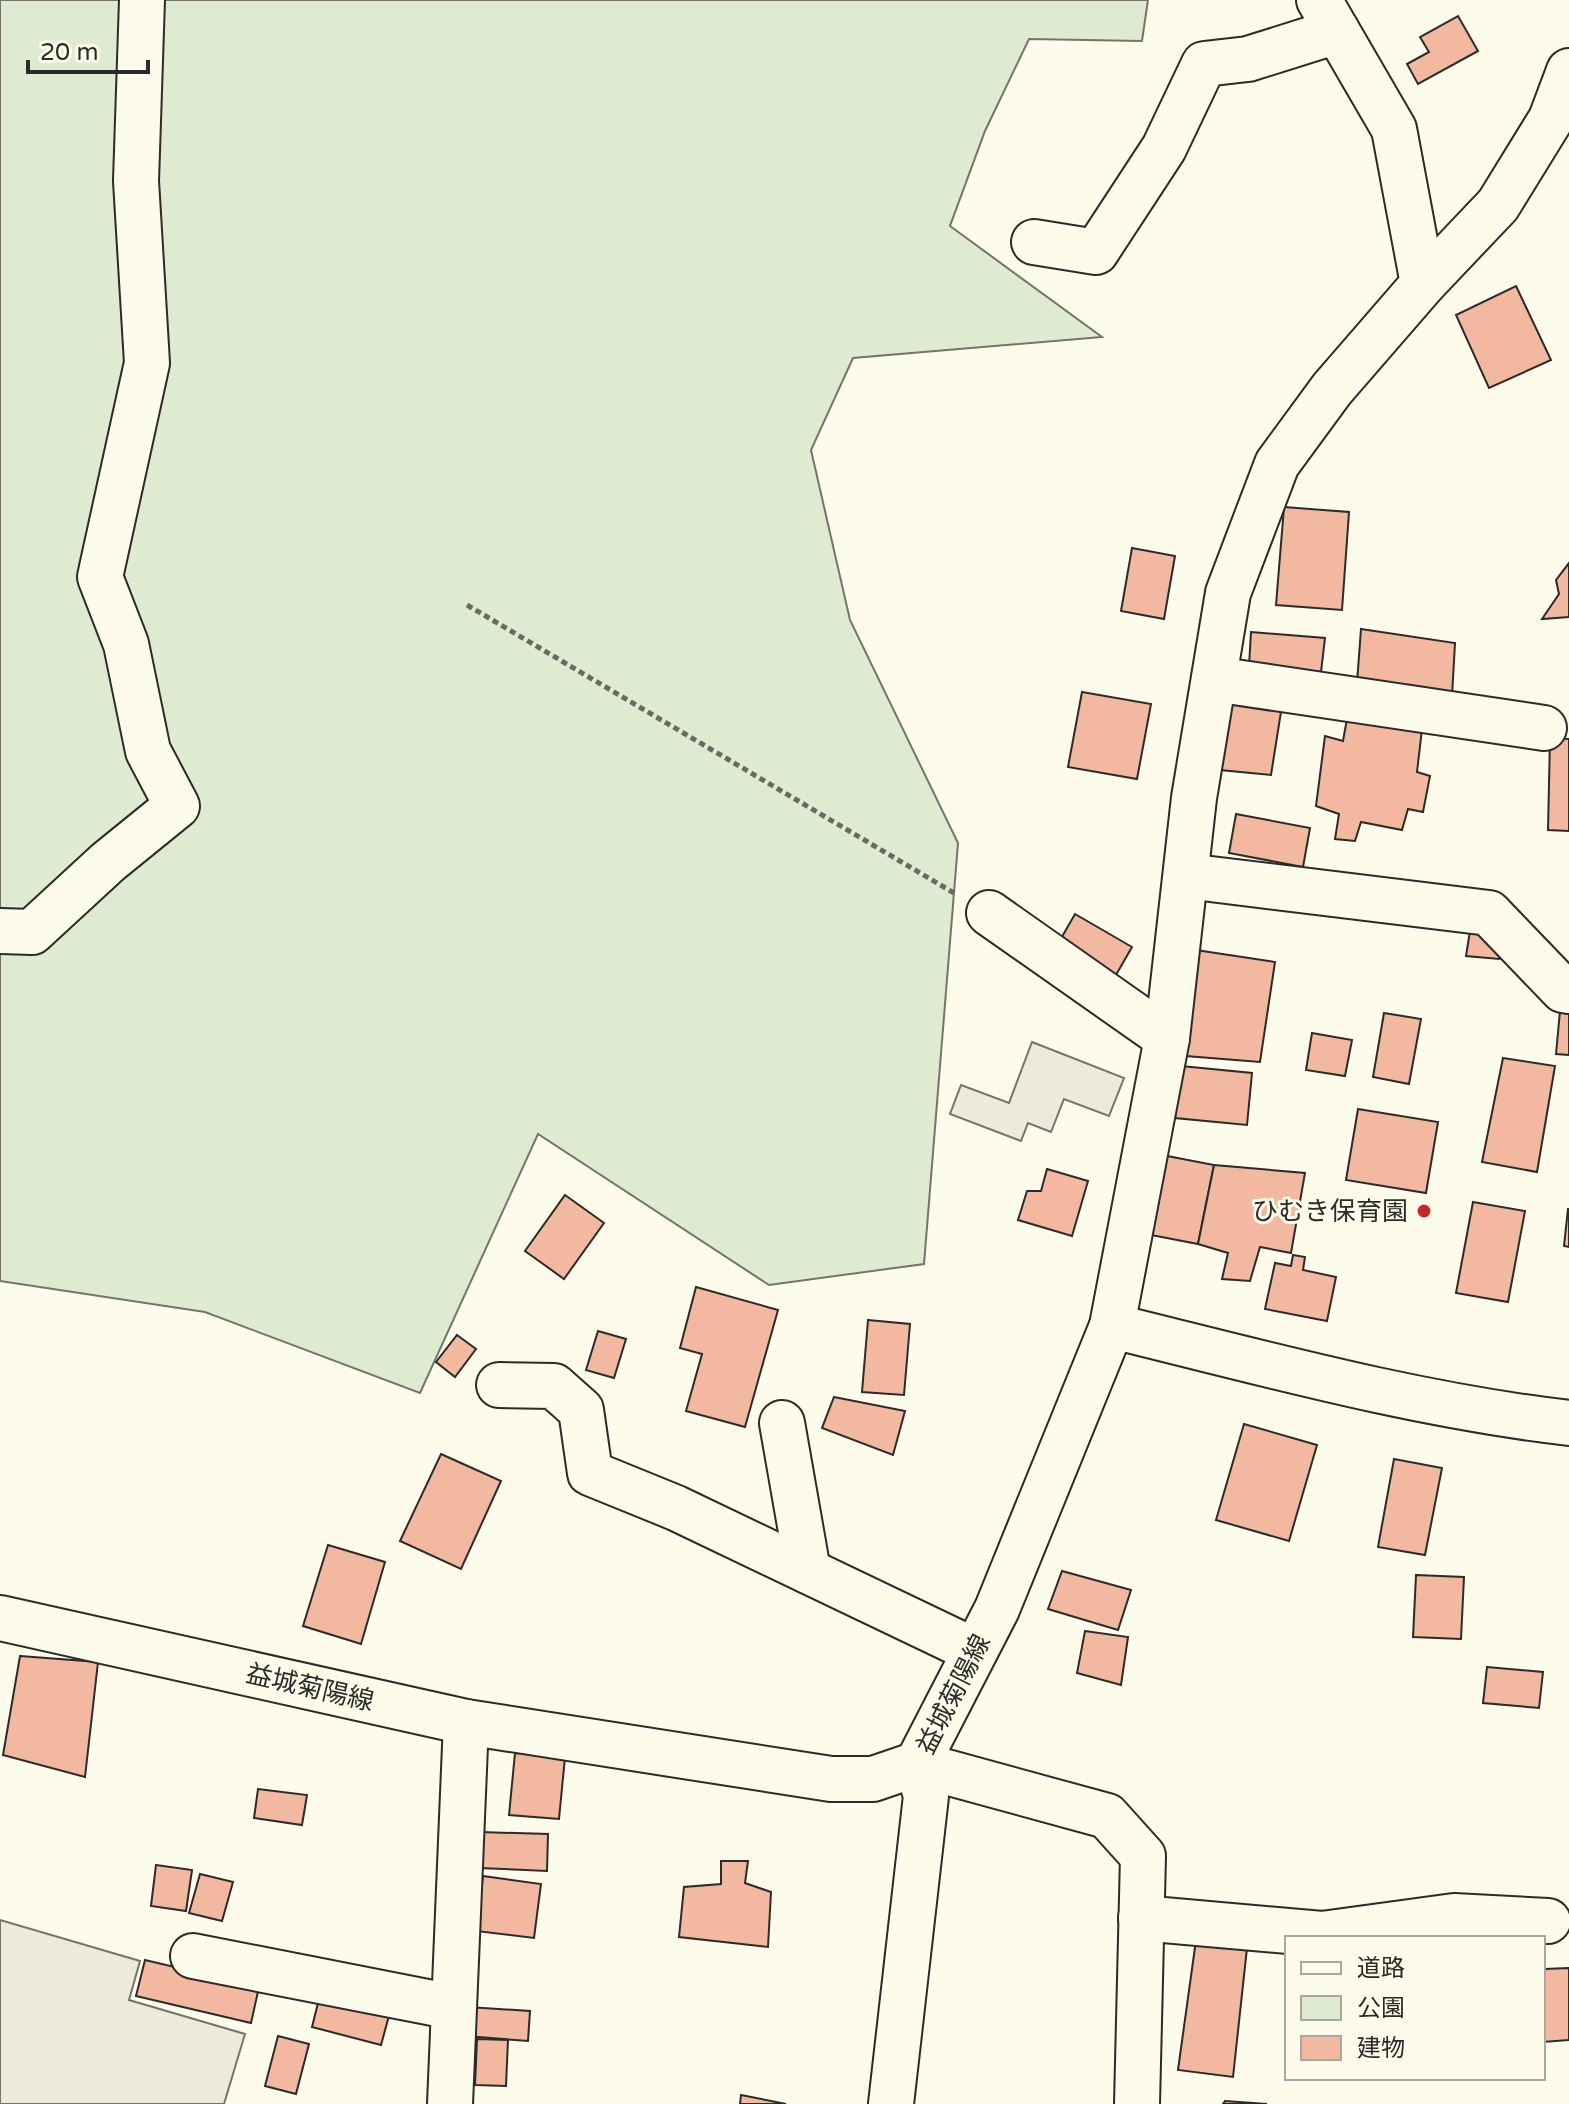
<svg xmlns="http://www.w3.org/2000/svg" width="1569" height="2104" viewBox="0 0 1569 2104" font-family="'Varela Round','Noto Sans JP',sans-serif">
<rect width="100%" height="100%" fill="#fdfbea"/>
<path fill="#deebd1" stroke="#74746e" stroke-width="2" d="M 0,0 L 1148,0 L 1142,41 L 1029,39 L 985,131 L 950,226 L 1102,337 L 853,358 L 811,450 L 850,620 L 958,843 L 924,1264 L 769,1285 L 538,1134 L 420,1393 L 205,1312 L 0,1281 Z"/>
<g fill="#eceadb" stroke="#74746e" stroke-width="2">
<path d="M 1032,1042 L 1124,1078 L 1109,1116 L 1064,1099 L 1051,1132 L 1028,1123 L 1021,1141 L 950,1114 L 961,1085 L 1009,1103 Z"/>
<path d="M 0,1920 L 140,1961 L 129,2000 L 245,2034 L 224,2104 L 0,2104 Z"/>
</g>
<g fill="#f2b8a0" stroke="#2b2b2b" stroke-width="2">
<path d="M 1458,16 L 1478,51 L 1418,84 L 1407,64 L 1429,52 L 1420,37 Z"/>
<path d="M 1516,286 L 1551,360 L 1489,388 L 1456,315 Z"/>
<path d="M 1284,507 L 1349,512 L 1342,610 L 1276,605 Z"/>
<path d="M 1132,548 L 1175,556 L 1164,619 L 1121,611 Z"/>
<path d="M 1569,563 L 1569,617 L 1542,619 L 1559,594 L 1556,580 Z"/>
<path d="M 1361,629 L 1455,643 L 1452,696 L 1357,683 Z"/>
<path d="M 1251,632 L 1325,638 L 1321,672 L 1249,666 Z"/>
<path d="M 1223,690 L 1283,699 L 1271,775 L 1210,769 Z"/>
<path d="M 1082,692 L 1151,704 L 1137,779 L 1068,767 Z"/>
<path d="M 1348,713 L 1422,729 L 1417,772 L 1430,776 L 1423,812 L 1408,809 L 1402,830 L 1361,822 L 1355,841 L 1335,839 L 1339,814 L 1316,806 L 1325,736 L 1343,741 Z"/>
<path d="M 1550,738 L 1569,739 L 1569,831 L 1548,830 Z"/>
<path d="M 1236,814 L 1310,828 L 1303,867 L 1229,853 Z"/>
<path d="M 1075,914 L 1132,947 L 1116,975 L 1059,942 Z"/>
<path d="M 1470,931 L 1500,931 L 1499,959 L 1466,956 Z"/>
<path d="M 1196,950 L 1275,962 L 1260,1062 L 1186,1056 Z"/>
<path d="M 1560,1011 L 1569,1012 L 1569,1055 L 1556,1054 Z"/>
<path d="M 1384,1013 L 1421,1019 L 1409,1084 L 1373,1077 Z"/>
<path d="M 1312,1033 L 1352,1040 L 1345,1076 L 1306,1070 Z"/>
<path d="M 1503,1058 L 1555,1066 L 1537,1172 L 1482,1162 Z"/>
<path d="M 1181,1066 L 1252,1073 L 1247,1125 L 1175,1118 Z"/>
<path d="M 1358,1109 L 1438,1122 L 1426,1193 L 1346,1180 Z"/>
<path d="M 1162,1155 L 1214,1165 L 1198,1244 L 1146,1234 Z"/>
<path d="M 1214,1165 L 1305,1173 L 1291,1253 L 1260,1247 L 1250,1281 L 1222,1279 L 1228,1253 L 1198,1244 Z"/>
<path d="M 1047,1169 L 1088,1181 L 1072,1236 L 1018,1220 L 1027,1191 L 1041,1191 Z"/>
<path d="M 565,1195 L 604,1223 L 564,1279 L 525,1251 Z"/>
<path d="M 1473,1202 L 1525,1211 L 1508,1302 L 1456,1293 Z"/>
<path d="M 1568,1209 L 1569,1209 L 1569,1247 L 1564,1246 Z"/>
<path d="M 1293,1255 L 1305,1257 L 1303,1270 L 1336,1277 L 1327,1321 L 1265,1309 L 1275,1263 L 1291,1266 Z"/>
<path d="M 696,1287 L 778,1310 L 745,1427 L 686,1411 L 702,1354 L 680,1348 Z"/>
<path d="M 868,1320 L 910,1324 L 904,1395 L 862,1392 Z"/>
<path d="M 598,1331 L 626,1339 L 614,1378 L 586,1370 Z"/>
<path d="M 457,1335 L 476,1349 L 455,1377 L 436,1362 Z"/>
<path d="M 834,1397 L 905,1411 L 893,1455 L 822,1428 Z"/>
<path d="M 1244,1424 L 1317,1445 L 1289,1541 L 1216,1520 Z"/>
<path d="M 441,1454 L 501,1481 L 461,1569 L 400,1541 Z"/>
<path d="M 1394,1459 L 1442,1468 L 1425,1555 L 1378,1547 Z"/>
<path d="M 328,1545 L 385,1562 L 361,1644 L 303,1626 Z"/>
<path d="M 1062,1571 L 1131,1590 L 1118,1630 L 1048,1609 Z"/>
<path d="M 1416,1575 L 1464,1577 L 1461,1639 L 1413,1637 Z"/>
<path d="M 1085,1631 L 1128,1637 L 1121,1685 L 1077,1673 Z"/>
<path d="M 20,1656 L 98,1662 L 85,1777 L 3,1755 Z"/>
<path d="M 1487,1667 L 1543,1672 L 1539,1708 L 1483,1703 Z"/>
<path d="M 515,1753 L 565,1757 L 559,1819 L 509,1815 Z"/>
<path d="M 258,1789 L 307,1795 L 302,1825 L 254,1818 Z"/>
<path d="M 480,1832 L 548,1834 L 547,1871 L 479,1868 Z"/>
<path d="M 721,1861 L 748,1861 L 745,1883 L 771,1892 L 768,1947 L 679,1937 L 684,1887 L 721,1884 Z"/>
<path d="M 156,1865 L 192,1870 L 186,1911 L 151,1906 Z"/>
<path d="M 200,1874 L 233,1882 L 222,1921 L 189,1913 Z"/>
<path d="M 483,1876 L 541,1884 L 534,1938 L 476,1931 Z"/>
<path d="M 1196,1940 L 1247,1948 L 1233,2077 L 1178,2070 Z"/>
<path d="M 145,1960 L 259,1987 L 251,2023 L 136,1996 Z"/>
<path d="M 1569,1968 L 1569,2040 L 1543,2042 L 1545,1969 Z"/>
<path d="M 320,1995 L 390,2012 L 381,2045 L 312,2027 Z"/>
<path d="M 468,2007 L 530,2011 L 528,2041 L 466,2036 Z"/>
<path d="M 278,2036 L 309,2044 L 296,2094 L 265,2086 Z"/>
<path d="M 477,2039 L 508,2040 L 506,2086 L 475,2085 Z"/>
<path d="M 741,2095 L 786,2104 L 740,2104 Z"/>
<path d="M 1225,2101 L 1267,2104 L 1223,2104 Z"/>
</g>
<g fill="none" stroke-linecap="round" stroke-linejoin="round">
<g stroke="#2b2b2b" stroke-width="48">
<g id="minor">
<path d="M 1319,0 L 1394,129 L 1423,284"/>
<path d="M 1034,242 L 1096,252 L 1164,148 L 1204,64 L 1248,59 L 1337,31"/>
<path d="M 1214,679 L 1544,728"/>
<path d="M 1186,876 L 1489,913 L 1563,990 L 1569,991"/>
<path d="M 989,913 L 1167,1038"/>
<path d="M 0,931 L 32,932 L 108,862 L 177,806 L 148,751 L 126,644 L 100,577 L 147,363 L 136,181 L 142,0"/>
<path d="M 1112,1326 L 1167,1038 L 1194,798 L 1228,593 L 1277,464 L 1332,389 L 1423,284 L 1498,205 L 1551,119 L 1569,71"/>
<path d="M 499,1385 L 554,1386 L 581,1410 L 590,1473 L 676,1508 L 975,1651"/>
<path d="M 782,1423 L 808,1571"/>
<path d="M 917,1764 L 1107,1816 L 1143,1856 L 1137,2104"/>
<path d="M 1141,1918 L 1322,1934 L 1454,1916 L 1548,1921"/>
<path d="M 193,1956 L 453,2007"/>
<path d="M 450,2104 L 466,1722"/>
<path d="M 891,2104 L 926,1796 L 917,1764"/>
</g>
</g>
<g stroke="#2b2b2b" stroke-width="48">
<path id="major" d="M 0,1618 L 466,1722 L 831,1779 L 873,1779 L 917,1764 L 997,1609 L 1112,1326 C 1263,1363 1414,1405 1569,1423"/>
</g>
<path stroke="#6a6964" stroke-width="5" stroke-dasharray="6 4" stroke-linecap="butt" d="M 467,605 L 954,893"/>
<use href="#minor" stroke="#fdfbea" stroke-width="44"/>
<use href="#major" stroke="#fdfbea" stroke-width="44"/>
</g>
<circle fill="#c62828" stroke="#fdfbea" stroke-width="3" cx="1424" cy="1211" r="8"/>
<g text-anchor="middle" stroke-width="6" stroke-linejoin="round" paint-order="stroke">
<g font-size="26" fill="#2b2b2b" stroke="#fdfbea" text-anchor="end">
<text x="1408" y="1220">ひむき保育園</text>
</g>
<g font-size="26" fill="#2b2b2b" stroke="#fdfbea">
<text transform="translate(310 1687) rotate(13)" y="9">益城菊陽線</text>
<text transform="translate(953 1694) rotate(-63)" y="9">益城菊陽線</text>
</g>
</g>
<rect x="1285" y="1936" width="260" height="144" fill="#fdfbea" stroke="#a9a89e" stroke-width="2"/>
<rect x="1301" y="1962" width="40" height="12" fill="#fdfbea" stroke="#a9a89e" stroke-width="2"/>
<text x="1357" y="1976" font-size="24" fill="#2b2b2b">道路</text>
<rect x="1301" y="1996" width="40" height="24" fill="#deebd1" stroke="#a9a89e" stroke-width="2"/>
<text x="1357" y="2016" font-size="24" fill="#2b2b2b">公園</text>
<rect x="1301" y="2036" width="40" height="24" fill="#f2b8a0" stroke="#a9a89e" stroke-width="2"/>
<text x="1357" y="2056" font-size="24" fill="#2b2b2b">建物</text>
<path d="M28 60v12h120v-12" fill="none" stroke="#2b2b2b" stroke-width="4"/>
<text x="40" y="60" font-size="24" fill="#2b2b2b" stroke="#fdfbea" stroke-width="6" paint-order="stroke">20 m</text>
</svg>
